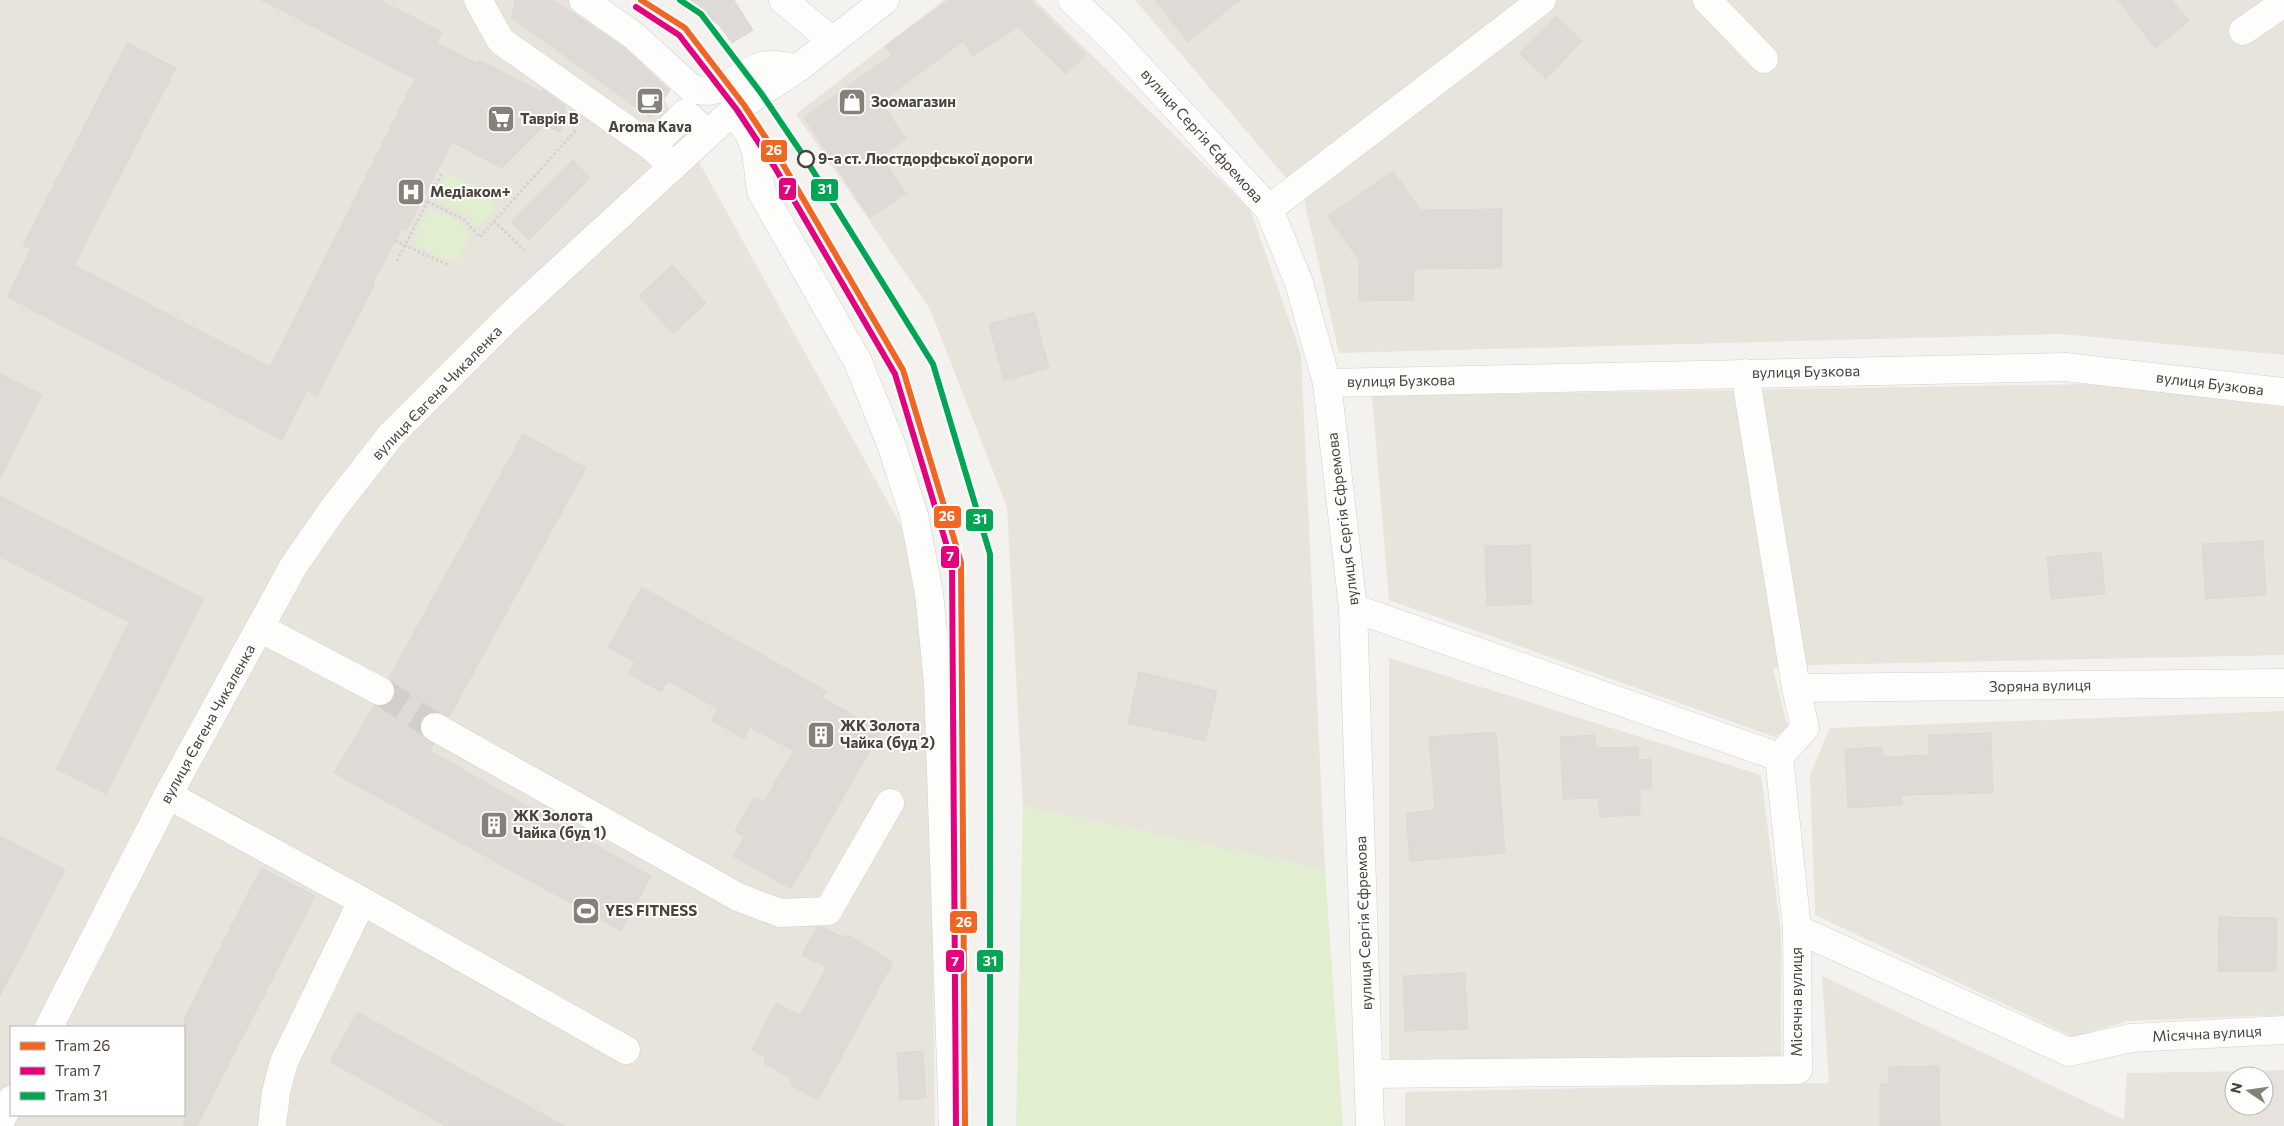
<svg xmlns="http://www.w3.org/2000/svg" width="2284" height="1126" viewBox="0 0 2284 1126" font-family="Commissioner,sans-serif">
<rect width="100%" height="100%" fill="#f4f2ee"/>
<g fill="#e7e4dc" fill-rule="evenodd">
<path d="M 0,0 L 585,0 L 625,29 L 928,574 L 935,1126 L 0,1126 ZM 11,1027 L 184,1027 L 184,1115 L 11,1115 Z"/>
<path d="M 944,0 L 1035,0 L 1250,209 L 1301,354 L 1325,870 L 1023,806 L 1007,507 L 930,309 L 796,114 Z"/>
<path d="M 1135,0 L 2284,0 L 2284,355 L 2061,334 L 1339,353 L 1304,199 Z"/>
<path d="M 2099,384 L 2284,407 L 2284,655 L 1808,665 L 1773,668 L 1788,728 L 1775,737 L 1389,600 L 1372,396 Z"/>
<path d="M 1389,658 L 1761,775 L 1781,933 L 1781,1056 L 1389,1061 Z"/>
<path d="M 2284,711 L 2284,1015 L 2127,1021 L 2074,1037 L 1815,915 L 1810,775 L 1830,728 Z"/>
<path d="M 1822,976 L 2124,1120 L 2127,1073 L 2255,1071 L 2255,1076 L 2234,1076 L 2234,1106 L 2255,1106 L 2255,1126 L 1405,1126 L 1405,1092 L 1829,1083 Z"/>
</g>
<path fill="#e6e2de" d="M 2284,1070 L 2284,1126 L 2255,1126 L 2255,1106 L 2264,1106 L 2264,1076 L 2255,1076 L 2255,1071 Z"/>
<g fill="#e1eecf">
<path d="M 447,173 L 483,190 L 497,207 L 478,228 L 467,215 L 434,199 Z"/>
<path d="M 430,208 L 461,224 L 472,236 L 455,260 L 444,259 L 412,243 Z"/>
<path d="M 1023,806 L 1325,870 L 1343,1126 L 1016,1126 Z"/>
</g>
<path fill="#e6e3df" d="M 620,159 L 637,176 L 514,294 L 488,290 Z"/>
<g fill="#dedbd6" stroke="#dcd9d4">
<path d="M 261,0 L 380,0 L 442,32 L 437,43 L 477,64 L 479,60 L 541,92 L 543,89 L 565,106 L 565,115 L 560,132 L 545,125 L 502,168 L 452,142 L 406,231 L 403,227 L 373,282 L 375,283 L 317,396 L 307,391 L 282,440 L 7,297 L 31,249 L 23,245 L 127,43 L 176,68 L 74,265 L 270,367 L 415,79 Z"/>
<path d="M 515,0 L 553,0 L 623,47 L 670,90 L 651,118 L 512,18 Z"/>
<path d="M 684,0 L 734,0 L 753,30 L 732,43 L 720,26 Z"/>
<path d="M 949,0 L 1030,0 L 1086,55 L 1066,74 L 1018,27 L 973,56 L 963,41 L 881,102 L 906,139 L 881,156 L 906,193 L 870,218 L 804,117 L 892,55 L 885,46 Z"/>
<path d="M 1155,0 L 1240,0 L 1188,42 Z"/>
<path d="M 2118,0 L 2172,0 L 2189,21 L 2155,48 Z"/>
<path d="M 1556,16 L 1582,41 L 1546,79 L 1519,53 Z"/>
<path d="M 573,160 L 590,178 L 529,240 L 511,222 Z"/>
<path d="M 1393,171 L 1420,210 L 1502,209 L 1502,268 L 1414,269 L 1414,300 L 1359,301 L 1359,260 L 1328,216 Z"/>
<path d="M 672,265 L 706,303 L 673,334 L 639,296 Z"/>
<path d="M 1034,312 L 1049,368 L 1004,381 L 989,324 Z"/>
<path d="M 0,374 L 42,395 L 0,479 Z"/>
<path d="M 523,434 L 586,468 L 449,717 L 435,711 L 427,713 L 422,719 L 419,728 L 422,735 L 434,744 L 430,751 L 651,876 L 621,931 L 334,773 L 374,705 L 381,707 L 388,704 L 394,699 L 396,690 L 393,683 L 389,678 Z"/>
<path d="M 0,496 L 204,599 L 106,794 L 56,769 L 129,622 L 0,557 Z"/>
<path d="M 2263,541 L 2266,595 L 2206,599 L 2202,544 Z"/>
<path d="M 1530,545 L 1532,604 L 1487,606 L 1485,546 Z"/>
<path d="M 2101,552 L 2105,594 L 2051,599 L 2047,557 Z"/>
<path d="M 642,587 L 826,691 L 823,698 L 881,731 L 791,889 L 733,856 L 744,837 L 735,831 L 754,797 L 764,802 L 793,751 L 750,727 L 744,739 L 711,720 L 718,709 L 668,681 L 661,692 L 628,673 L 635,662 L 608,647 Z"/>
<path d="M 1139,672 L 1217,691 L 1205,741 L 1128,723 Z"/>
<path d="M 1496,732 L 1505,853 L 1410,861 L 1406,813 L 1435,810 L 1429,737 Z"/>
<path d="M 1991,733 L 1993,793 L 1901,795 L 1902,805 L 1848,808 L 1845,749 L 1882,747 L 1883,757 L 1929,755 L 1929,735 Z"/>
<path d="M 1595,735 L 1596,748 L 1638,747 L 1638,760 L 1651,759 L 1652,788 L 1640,789 L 1640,815 L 1600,817 L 1598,798 L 1563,799 L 1560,737 Z"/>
<path d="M 0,836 L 65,870 L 0,996 Z"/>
<path d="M 261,868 L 315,896 L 197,1126 L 184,1126 L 184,1019 Z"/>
<path d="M 2219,917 L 2277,918 L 2276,971 L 2218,971 Z"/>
<path d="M 817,927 L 823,927 L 840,936 L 850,936 L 893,962 L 818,1100 L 791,1085 L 791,1078 L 765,1064 L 764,1057 L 752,1050 L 776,1003 L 800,1015 L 827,967 L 802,955 Z"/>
<path d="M 1465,973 L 1468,1029 L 1405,1031 L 1403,976 Z"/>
<path d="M 357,1012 L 565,1126 L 446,1126 L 330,1062 Z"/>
<path d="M 923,1051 L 926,1098 L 900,1100 L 897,1053 Z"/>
<path d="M 1939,1066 L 1940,1126 L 1880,1126 L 1880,1084 L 1889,1084 L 1889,1067 Z"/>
</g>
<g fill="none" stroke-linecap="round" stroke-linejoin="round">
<path stroke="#d2cfca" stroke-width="28" stroke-dasharray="28 14" stroke-linecap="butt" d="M 380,691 L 435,727"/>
<g stroke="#d2d0cb" stroke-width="29">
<g id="minor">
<path d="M 478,0 L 501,41 L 652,147 L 673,166"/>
<path d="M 583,0 L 633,35 L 690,87 C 718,101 736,74 762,66 C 772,63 788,67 798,68"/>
<path d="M 783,0 L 832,41"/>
<path d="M 1072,0 L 1114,40 L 1269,209 L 1299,283 L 1327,383 L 1353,608 L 1370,1126"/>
<path d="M 1707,0 L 1764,59"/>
<path d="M 2243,31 L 2284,3"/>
<path d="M 733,111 L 749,134 L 756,151 L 761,191 L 858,362 L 891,444 L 914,515 L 929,593 L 938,683 L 953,1126"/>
<path d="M 652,147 L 685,113 L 708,134"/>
<path d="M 1269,209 L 1542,0"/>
<path d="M 1745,373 L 1796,688 L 1805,728 L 1779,757 L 1797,929"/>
<path d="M 1327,383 L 2065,367 L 2284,392"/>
<path d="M 1353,608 L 1779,757"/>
<path d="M 260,628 L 380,691"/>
<path d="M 1796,688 L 2284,683"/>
<path d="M 435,727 L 738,897 L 780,913 L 828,911 L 890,803"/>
<path d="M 168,795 L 362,901 L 626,1050"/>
<path d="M 49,1027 L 168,795 L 294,565 L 333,509 L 391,435 L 510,316 L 733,111 L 798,68 L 885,0"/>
<path d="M 1369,1074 L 1798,1070 L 1797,929 L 2069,1052 L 2131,1038 L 2284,1030"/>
<path d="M 0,1122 L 11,1100"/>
<path d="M 272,1126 L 276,1092 L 284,1062 L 362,901"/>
</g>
</g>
<g stroke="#d3d2cc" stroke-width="3" stroke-dasharray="2.5 2.5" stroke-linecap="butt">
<path d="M 423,199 L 463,219 L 480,237 L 577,129"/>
<path d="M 494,221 L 524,250"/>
<path d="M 395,241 L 448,265"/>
<path d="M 397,261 L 442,173"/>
</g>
<use href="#minor" stroke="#fdfdfc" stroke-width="28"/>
<g stroke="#fff" stroke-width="10">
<path id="tram-1" d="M 641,0 L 685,28 L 744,105 L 781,161 L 903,370 L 961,562 L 965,1126"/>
</g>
<g stroke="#fff" stroke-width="10">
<path id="tram-2" d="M 636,7 L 679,35 L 737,110 L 774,166 L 895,374 L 952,563 L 956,1126"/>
</g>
<g stroke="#fff" stroke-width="10">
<path id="tram-3" d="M 680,0 L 701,14 L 761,93 L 805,158 L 933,364 L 990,554 L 990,1126"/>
</g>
<use href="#tram-1" stroke="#f26522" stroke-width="6"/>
<use href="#tram-2" stroke="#e5007d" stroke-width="6"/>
<use href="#tram-3" stroke="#00a651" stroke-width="6"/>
</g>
<defs>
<g id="cafe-square" transform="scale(1.4375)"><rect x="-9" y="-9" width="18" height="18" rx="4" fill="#868178" stroke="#fff"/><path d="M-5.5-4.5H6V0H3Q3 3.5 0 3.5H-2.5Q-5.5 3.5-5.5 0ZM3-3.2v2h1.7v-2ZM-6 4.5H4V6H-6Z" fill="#fff"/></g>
<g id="shop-square" transform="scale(1.4375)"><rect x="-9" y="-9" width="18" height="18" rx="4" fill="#868178" stroke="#fff"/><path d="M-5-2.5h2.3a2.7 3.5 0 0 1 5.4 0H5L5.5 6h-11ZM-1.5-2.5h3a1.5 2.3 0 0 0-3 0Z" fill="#fff"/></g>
<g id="supermarket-square" transform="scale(1.4375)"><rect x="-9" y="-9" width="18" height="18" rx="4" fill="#868178" stroke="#fff"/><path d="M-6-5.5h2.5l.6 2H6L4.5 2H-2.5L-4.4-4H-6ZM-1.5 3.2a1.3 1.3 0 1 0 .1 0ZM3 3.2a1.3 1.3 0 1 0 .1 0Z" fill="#fff"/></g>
<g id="hospital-square" transform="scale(1.4375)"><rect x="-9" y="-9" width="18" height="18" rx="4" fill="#868178" stroke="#fff"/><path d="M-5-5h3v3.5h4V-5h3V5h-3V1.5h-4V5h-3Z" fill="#fff"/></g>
<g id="building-square" transform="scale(1.4375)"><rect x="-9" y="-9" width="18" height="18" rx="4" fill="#868178" stroke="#fff"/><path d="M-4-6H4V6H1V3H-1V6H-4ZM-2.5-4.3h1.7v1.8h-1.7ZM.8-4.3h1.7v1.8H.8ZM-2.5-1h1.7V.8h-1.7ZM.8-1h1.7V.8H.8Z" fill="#fff"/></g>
<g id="stadium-square" transform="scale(1.4375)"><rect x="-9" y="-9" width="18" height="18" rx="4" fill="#868178" stroke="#fff"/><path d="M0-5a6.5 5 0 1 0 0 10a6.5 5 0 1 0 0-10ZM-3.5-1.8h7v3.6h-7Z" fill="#fff"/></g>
</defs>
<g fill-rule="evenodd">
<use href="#cafe-square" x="650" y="101"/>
<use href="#shop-square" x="852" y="102"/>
<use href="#supermarket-square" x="501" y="119"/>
<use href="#hospital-square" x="411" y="192"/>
<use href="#building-square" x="821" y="735"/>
<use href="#building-square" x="494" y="825"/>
<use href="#stadium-square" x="586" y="911"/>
</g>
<circle fill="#fff" stroke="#4b4439" stroke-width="2.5" cx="806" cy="159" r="8"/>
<g text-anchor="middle" stroke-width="4" stroke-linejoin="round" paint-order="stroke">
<g font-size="15" font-weight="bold" fill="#4b4439" stroke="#fff" text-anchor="start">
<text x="871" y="107">Зоомагазин</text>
<text x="520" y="124">Таврія В</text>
<text x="650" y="132" text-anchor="middle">Aroma Kava</text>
<text x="430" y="197">Медіаком+</text>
<text x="840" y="731">ЖК Золота<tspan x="840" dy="17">Чайка (буд 2)</tspan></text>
<text x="513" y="821">ЖК Золота<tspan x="513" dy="17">Чайка (буд 1)</tspan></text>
<text x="605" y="916">YES FITNESS</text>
</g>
<g font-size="15" fill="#4b4439" stroke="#fff">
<text transform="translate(1202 136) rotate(48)" y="5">вулиця Сергія Єфремова</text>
<text transform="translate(1806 372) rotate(-1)" y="5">вулиця Бузкова</text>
<text transform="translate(1401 381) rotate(-1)" y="5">вулиця Бузкова</text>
<text transform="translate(2210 384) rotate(7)" y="5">вулиця Бузкова</text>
<text transform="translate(437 393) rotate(-46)" y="5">вулиця Євгена Чикаленка</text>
<text transform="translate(1343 519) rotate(-97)" y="5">вулиця Сергія Єфремова</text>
<text transform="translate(2040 686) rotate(-1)" y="5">Зоряна вулиця</text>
<text transform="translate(208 724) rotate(-61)" y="5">вулиця Євгена Чикаленка</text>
<text transform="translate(1364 923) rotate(-92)" y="5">вулиця Сергія Єфремова</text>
<text transform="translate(1797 1002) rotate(-90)" y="5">Місячна вулиця</text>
<text transform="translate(2207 1034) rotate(-3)" y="5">Місячна вулиця</text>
</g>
<g font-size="15" font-weight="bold" fill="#4b4439" stroke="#fff" text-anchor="start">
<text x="818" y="164">9-а ст. Люстдорфської дороги</text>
</g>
</g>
<g stroke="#fff" stroke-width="2">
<rect x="760" y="139" width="28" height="24" rx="5" fill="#f26522"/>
<rect x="778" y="177" width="19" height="24" rx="5" fill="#e5007d"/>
<rect x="810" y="178" width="29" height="24" rx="5" fill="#00a651"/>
<rect x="933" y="505" width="29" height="24" rx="5" fill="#f26522"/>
<rect x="965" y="508" width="29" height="24" rx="5" fill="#00a651"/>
<rect x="940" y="545" width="20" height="24" rx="5" fill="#e5007d"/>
<rect x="949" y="910" width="29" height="24" rx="5" fill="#f26522"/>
<rect x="976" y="949" width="28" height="24" rx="5" fill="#00a651"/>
<rect x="945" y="949" width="20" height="24" rx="5" fill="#e5007d"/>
</g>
<g font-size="14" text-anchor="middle" font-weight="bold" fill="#fff">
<text x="774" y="155">26</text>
<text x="787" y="194">7</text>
<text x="825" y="194">31</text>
<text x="947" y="521">26</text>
<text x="980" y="524">31</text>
<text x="950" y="561">7</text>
<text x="964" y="927">26</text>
<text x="990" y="966">31</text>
<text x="955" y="966">7</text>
</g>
<rect x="10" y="1026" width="175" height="90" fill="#ffffff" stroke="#b7b4b0"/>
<rect x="20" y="1042" width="25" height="8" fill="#f26522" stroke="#b7b4b0"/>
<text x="55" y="1051" font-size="15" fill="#4b4439">Tram 26</text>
<rect x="20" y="1067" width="25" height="8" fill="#e5007d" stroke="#b7b4b0"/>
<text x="55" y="1076" font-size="15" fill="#4b4439">Tram 7</text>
<rect x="20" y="1092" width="25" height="8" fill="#00a651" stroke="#b7b4b0"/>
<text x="55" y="1101" font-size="15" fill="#4b4439">Tram 31</text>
<g transform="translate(2249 1091) rotate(283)"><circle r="24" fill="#ffffff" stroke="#b7b4b0"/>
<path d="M0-4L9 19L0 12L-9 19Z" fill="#868178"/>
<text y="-8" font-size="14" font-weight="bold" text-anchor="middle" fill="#4b4439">N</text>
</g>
</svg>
